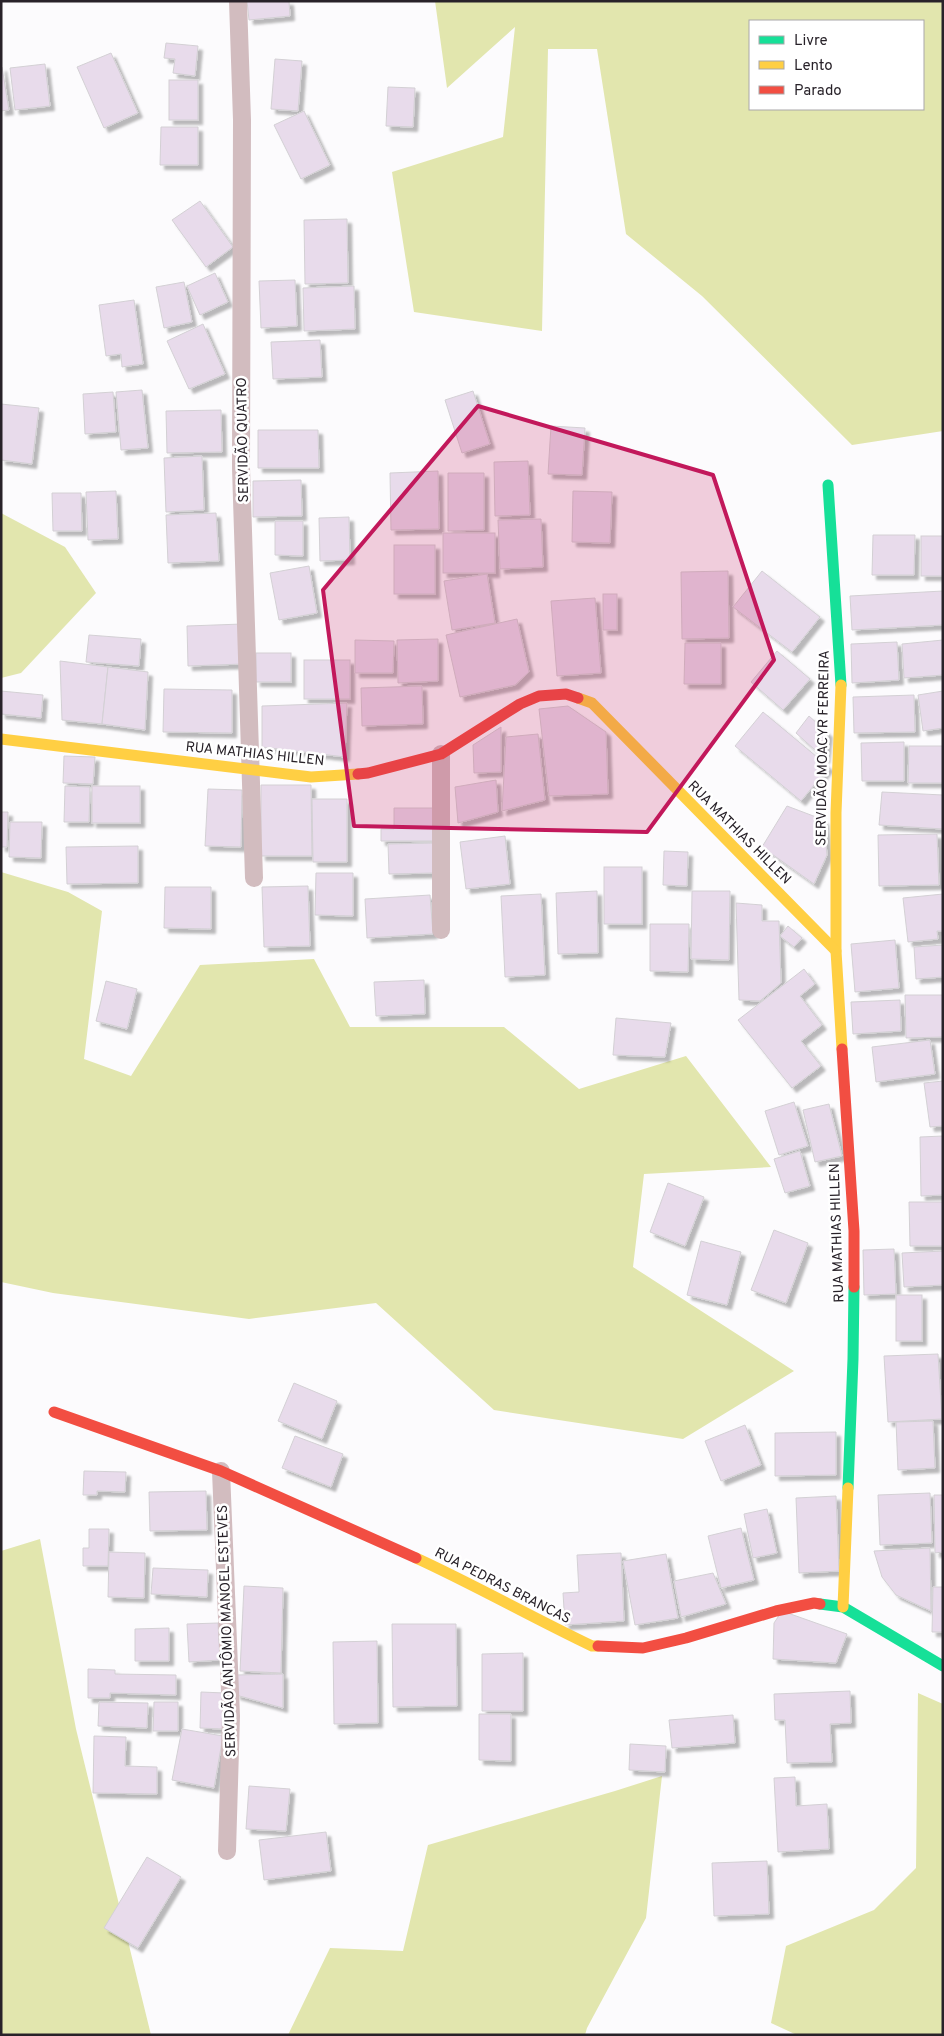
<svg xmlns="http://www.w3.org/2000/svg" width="944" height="2036" viewBox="0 0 944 2036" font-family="Overpass,sans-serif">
<defs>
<filter id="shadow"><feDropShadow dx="4.5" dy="4.5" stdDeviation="1" flood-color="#0004"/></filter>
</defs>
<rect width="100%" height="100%" fill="#fcfbfd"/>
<g fill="#e2e6ae" fill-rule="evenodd">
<path d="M 435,1 L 943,1 L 943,431 L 852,445 L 702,296 L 626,234 L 597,49 L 548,49 L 542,331 L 414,312 L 392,172 L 503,137 L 515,27 L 447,88 ZM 750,21 L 923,21 L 923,109 L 750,109 Z"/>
<path d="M 1,513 L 65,547 L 96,593 L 21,673 L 1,678 Z"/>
<path d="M 1,872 L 68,892 L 102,911 L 84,1059 L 131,1076 L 200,965 L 314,959 L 350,1027 L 504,1027 L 579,1089 L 686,1056 L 771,1167 L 644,1174 L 633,1267 L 794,1371 L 683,1439 L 494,1410 L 376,1303 L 249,1319 L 53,1293 L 1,1282 Z"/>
<path d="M 40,1539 L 76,1729 L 151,2035 L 1,2035 L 1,1551 Z"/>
<path d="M 918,1693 L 943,1704 L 943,2035 L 797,2035 L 771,2023 L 786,1946 L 874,1910 L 916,1868 Z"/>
<path d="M 662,1776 L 646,1918 L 587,2028 L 585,2035 L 288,2035 L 330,1948 L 403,1951 L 428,1845 L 615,1791 Z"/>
</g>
<g fill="#e8dbeb" stroke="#d3d0d4" filter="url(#shadow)">
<path d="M 247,1 L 289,1 L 290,16 L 249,20 Z"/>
<path d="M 166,43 L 198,46 L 195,76 L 173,73 L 175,59 L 164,58 Z"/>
<path d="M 111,53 L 138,113 L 104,128 L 77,67 Z"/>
<path d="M 275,59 L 302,61 L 298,111 L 271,109 Z"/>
<path d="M 45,64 L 50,106 L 15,110 L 10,68 Z"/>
<path d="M 2,67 L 9,110 L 1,111 L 1,67 Z"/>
<rect x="169" y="80" width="29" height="40"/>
<path d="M 388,87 L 415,88 L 413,127 L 386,126 Z"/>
<path d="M 304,111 L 330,165 L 301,179 L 274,125 Z"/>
<path d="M 161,127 L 198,127 L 198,165 L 160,165 Z"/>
<path d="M 200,201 L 233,247 L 206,267 L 172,220 Z"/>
<path d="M 347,219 L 348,283 L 305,284 L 304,220 Z"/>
<path d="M 215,273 L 228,302 L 200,315 L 187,286 Z"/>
<path d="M 295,280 L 297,326 L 261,328 L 259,281 Z"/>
<path d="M 184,282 L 192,322 L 164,328 L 156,287 Z"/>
<path d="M 354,286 L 355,329 L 304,331 L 303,288 Z"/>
<path d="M 134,300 L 143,364 L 122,367 L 121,354 L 106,356 L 99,305 Z"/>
<path d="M 203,324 L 225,374 L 189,389 L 167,341 Z"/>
<path d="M 320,340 L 322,377 L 273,379 L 271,342 Z"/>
<path d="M 142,390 L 148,448 L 121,450 L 116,392 Z"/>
<path d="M 473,391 L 490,444 L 462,453 L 445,400 Z"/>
<path d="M 113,392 L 116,432 L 85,434 L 83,394 Z"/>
<path d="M 1,404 L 39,408 L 32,464 L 1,460 Z"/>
<path d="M 221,410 L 222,452 L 167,453 L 166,411 Z"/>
<path d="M 551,426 L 585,428 L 582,475 L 548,474 Z"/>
<path d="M 258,430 L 318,430 L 319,468 L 258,468 Z"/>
<path d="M 202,456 L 204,510 L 166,512 L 164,458 Z"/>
<path d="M 528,461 L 530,515 L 495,516 L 494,462 Z"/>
<path d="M 438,471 L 439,529 L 391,530 L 390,473 Z"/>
<path d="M 448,473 L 484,473 L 484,530 L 448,531 Z"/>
<path d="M 301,480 L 302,516 L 253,517 L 253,481 Z"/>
<path d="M 116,491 L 118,539 L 88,540 L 86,492 Z"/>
<path d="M 573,491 L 612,492 L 610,543 L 572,542 Z"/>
<path d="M 52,493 L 81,493 L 82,531 L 53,531 Z"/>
<path d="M 216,513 L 219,561 L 168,563 L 166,515 Z"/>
<path d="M 349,517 L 350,560 L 320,561 L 319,518 Z"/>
<path d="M 541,519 L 543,567 L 500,569 L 498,520 Z"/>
<path d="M 275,521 L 303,521 L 303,556 L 275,555 Z"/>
<rect x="443" y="533" width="52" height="40"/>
<path d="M 873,535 L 915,535 L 914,575 L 872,575 Z"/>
<rect x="921" y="536" width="22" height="40"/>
<rect x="394" y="545" width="41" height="49"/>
<path d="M 309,566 L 317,613 L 279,620 L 270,573 Z"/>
<path d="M 728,571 L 729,638 L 682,639 L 681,572 Z"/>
<path d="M 762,571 L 820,617 L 792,652 L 733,607 Z"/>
<path d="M 487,574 L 495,623 L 452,630 L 444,581 Z"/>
<path d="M 943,591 L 943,625 L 852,630 L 850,596 Z"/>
<rect x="603" y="594" width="14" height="36"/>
<path d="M 595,598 L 601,673 L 557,676 L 551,601 Z"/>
<path d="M 517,619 L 529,672 L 515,685 L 460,697 L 446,635 Z"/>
<path d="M 242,624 L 243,664 L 188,666 L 187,626 Z"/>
<path d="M 89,635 L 141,639 L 139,666 L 86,662 Z"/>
<path d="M 438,639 L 438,681 L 398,683 L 397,640 Z"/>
<path d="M 355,640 L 394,641 L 393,673 L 355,673 Z"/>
<path d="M 943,640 L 943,675 L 904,678 L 902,644 Z"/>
<path d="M 897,642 L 899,680 L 852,683 L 851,644 Z"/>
<path d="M 685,643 L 721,643 L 721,684 L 684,684 Z"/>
<path d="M 777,651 L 810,679 L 783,710 L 751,682 Z"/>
<rect x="256" y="653" width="35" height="29"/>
<rect x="304" y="660" width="46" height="39"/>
<path d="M 60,661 L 108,667 L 102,724 L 62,720 Z"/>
<path d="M 108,667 L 148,672 L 145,730 L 102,724 Z"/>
<path d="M 422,686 L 423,724 L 362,726 L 361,688 Z"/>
<path d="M 164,689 L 232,690 L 232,733 L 163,732 Z"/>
<path d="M 1,691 L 43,695 L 41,718 L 1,714 Z"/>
<path d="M 943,691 L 943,728 L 923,731 L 918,695 Z"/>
<path d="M 914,695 L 915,732 L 854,733 L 853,697 Z"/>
<path d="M 347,703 L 345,757 L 262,747 L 262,706 Z"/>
<path d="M 568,706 L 606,732 L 608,794 L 549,796 L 539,709 Z"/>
<path d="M 763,712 L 829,767 L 801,801 L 735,746 Z"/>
<path d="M 809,716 L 828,733 L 825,759 L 796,733 Z"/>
<path d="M 501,727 L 501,772 L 474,773 L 473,745 Z"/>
<path d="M 538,734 L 545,800 L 502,811 L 506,737 Z"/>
<path d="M 904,742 L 904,781 L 862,781 L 861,743 Z"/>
<path d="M 909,746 L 943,746 L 943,783 L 908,783 Z"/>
<path d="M 64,756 L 95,757 L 93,784 L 63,783 Z"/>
<path d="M 496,780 L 498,812 L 458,823 L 455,787 Z"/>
<path d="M 261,785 L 311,785 L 312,856 L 261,856 Z"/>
<path d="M 65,786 L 90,787 L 89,822 L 64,822 Z"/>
<rect x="92" y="786" width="48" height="37"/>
<path d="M 208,789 L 242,790 L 241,847 L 205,846 Z"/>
<path d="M 882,792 L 943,795 L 943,829 L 879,825 Z"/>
<path d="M 312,799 L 347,799 L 347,862 L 313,862 Z"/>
<path d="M 787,806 L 824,820 L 827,855 L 814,884 L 762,847 Z"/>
<path d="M 394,808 L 436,808 L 436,841 L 381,841 L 381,829 L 394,829 Z"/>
<path d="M 1,812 L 8,812 L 7,847 L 1,847 Z"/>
<path d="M 10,822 L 42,822 L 41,858 L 9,857 Z"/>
<path d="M 937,834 L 939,885 L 879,886 L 878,835 Z"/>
<path d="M 505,836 L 510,884 L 466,889 L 460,842 Z"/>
<path d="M 434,843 L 435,873 L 389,874 L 388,844 Z"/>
<path d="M 138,846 L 138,883 L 67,884 L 66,847 Z"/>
<path d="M 664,851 L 688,852 L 687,886 L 663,885 Z"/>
<rect x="604" y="867" width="38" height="57"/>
<path d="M 316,873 L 353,873 L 353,916 L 315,915 Z"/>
<path d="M 308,886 L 310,946 L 264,947 L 262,887 Z"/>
<path d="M 165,887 L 211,887 L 211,929 L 164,928 Z"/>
<path d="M 597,891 L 598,953 L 558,954 L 556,893 Z"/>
<path d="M 692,891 L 730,891 L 729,960 L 691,959 Z"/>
<path d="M 541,894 L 545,975 L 505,977 L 501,896 Z"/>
<path d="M 943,894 L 943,931 L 937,931 L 938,939 L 908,942 L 903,898 Z"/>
<path d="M 430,895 L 433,934 L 367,938 L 365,899 Z"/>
<path d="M 736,903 L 762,905 L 762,921 L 779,921 L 781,983 L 760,1001 L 739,1000 Z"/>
<path d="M 650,924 L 689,924 L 688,972 L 650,971 Z"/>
<path d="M 788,926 L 802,938 L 794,947 L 780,936 Z"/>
<path d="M 895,940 L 899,988 L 855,992 L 851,944 Z"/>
<path d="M 943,945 L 943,977 L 916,979 L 914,947 Z"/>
<path d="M 804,969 L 815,984 L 800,996 L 822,1025 L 801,1041 L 821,1066 L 792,1088 L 738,1020 Z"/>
<path d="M 424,980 L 425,1014 L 376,1016 L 374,982 Z"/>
<path d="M 106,981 L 137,989 L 127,1029 L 96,1021 Z"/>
<path d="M 905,995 L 943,995 L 943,1037 L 906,1038 Z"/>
<path d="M 900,1000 L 901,1031 L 853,1034 L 851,1002 Z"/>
<path d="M 616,1018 L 671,1023 L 665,1057 L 613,1055 Z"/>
<path d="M 930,1040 L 935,1074 L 876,1082 L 872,1047 Z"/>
<path d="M 943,1081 L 943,1126 L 930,1127 L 924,1083 Z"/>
<path d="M 794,1102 L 808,1146 L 779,1155 L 765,1111 Z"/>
<path d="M 829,1104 L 842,1156 L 815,1162 L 803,1110 Z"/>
<path d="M 943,1136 L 943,1195 L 921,1196 L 920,1137 Z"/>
<path d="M 800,1151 L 810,1186 L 785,1193 L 774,1159 Z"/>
<path d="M 668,1183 L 704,1197 L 685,1246 L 650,1232 Z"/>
<path d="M 909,1202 L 943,1202 L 943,1246 L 910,1246 Z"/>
<path d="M 774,1230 L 808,1243 L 786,1303 L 751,1290 Z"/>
<path d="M 701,1241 L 741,1252 L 727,1305 L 687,1295 Z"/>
<path d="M 894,1249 L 896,1294 L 864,1295 L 863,1250 Z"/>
<path d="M 943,1251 L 943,1285 L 904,1287 L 902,1253 Z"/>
<rect x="896" y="1295" width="26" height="46"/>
<path d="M 938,1354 L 942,1419 L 888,1422 L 884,1356 Z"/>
<path d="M 294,1383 L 337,1401 L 322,1439 L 278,1421 Z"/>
<path d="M 933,1421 L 935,1468 L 898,1470 L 896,1422 Z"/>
<path d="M 745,1425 L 761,1465 L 721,1481 L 705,1441 Z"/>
<path d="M 836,1432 L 836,1475 L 775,1476 L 775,1433 Z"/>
<path d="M 295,1436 L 343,1454 L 331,1487 L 282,1468 Z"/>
<path d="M 84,1471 L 126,1472 L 125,1492 L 97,1491 L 97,1495 L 83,1495 Z"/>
<path d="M 206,1491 L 207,1530 L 150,1531 L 149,1492 Z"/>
<path d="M 930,1493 L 932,1543 L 880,1545 L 878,1495 Z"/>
<path d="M 934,1495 L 943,1495 L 943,1552 L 935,1553 Z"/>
<path d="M 836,1496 L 839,1571 L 799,1573 L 796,1498 Z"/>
<path d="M 767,1509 L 777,1553 L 753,1558 L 744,1514 Z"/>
<path d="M 741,1528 L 754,1580 L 721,1588 L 708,1536 Z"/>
<path d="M 89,1529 L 109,1529 L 108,1566 L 83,1566 L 83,1548 L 89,1548 Z"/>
<path d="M 930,1548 L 931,1611 L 896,1595 L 882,1577 L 874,1551 Z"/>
<path d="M 109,1552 L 145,1553 L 144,1598 L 108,1597 Z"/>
<path d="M 621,1553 L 624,1621 L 565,1625 L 563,1593 L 579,1592 L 577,1555 Z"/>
<path d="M 666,1554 L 678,1618 L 635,1625 L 623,1561 Z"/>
<path d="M 153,1568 L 208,1570 L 207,1597 L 151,1594 Z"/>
<path d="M 713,1573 L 726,1604 L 681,1617 L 674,1581 Z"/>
<path d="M 244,1586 L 283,1588 L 281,1673 L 240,1671 Z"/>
<path d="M 933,1587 L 943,1587 L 943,1632 L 932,1632 Z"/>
<path d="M 782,1611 L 847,1634 L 836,1663 L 773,1659 L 774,1623 Z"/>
<path d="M 218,1623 L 220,1660 L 189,1662 L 187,1624 Z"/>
<path d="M 392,1624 L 456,1624 L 457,1706 L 393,1707 Z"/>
<path d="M 169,1628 L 169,1661 L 135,1661 L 135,1629 Z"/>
<path d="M 377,1641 L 378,1723 L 334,1724 L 333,1642 Z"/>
<path d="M 523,1653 L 523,1711 L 482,1711 L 482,1654 Z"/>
<path d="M 88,1669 L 115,1670 L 115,1674 L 176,1675 L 176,1695 L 110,1693 L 110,1698 L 88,1698 Z"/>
<path d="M 283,1674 L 283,1708 L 236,1695 L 236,1675 Z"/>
<path d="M 850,1691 L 851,1723 L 830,1724 L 832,1762 L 787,1763 L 785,1720 L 775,1720 L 774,1694 Z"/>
<path d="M 201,1692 L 225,1693 L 223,1729 L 200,1728 Z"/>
<path d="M 99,1702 L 148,1703 L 147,1728 L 98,1726 Z"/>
<path d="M 154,1702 L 178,1702 L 178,1731 L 153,1731 Z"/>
<path d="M 479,1714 L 511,1714 L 511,1761 L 479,1760 Z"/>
<path d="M 733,1715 L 735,1743 L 672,1748 L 669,1720 Z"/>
<path d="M 182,1729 L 223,1736 L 214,1788 L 172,1780 Z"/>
<path d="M 94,1736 L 126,1737 L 125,1766 L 157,1767 L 157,1794 L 93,1793 Z"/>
<path d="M 630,1744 L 666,1746 L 665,1772 L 629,1770 Z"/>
<path d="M 795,1777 L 796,1806 L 827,1804 L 829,1849 L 778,1852 L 774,1778 Z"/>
<path d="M 249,1786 L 290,1789 L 286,1831 L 246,1829 Z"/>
<path d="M 326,1832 L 331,1871 L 264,1880 L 259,1840 Z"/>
<path d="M 147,1857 L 181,1877 L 138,1948 L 104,1928 Z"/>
<path d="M 767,1861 L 769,1914 L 714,1916 L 712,1863 Z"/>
</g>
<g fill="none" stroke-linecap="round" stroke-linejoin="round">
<g stroke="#d2bcbf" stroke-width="18">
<path d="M 238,1 L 242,120 L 241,468 L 254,878"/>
<path d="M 441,754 L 441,930"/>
<path d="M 221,1471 L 231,1716 L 227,1851"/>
</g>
<g stroke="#16e098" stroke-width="11">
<path d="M 828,485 L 841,685"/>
<path d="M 848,1488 L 853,1359 L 854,1287"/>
<path d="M 820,1604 L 843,1607 L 943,1666"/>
</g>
<g stroke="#ffcf43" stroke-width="11">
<path d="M 841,685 L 836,813 L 836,951 L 842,1049"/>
<path d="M 578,698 L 592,703 L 836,951"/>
<path d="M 1,739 L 311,777 L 358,774"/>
<path d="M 416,1558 C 475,1585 533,1618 592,1646 L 598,1646"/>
<path d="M 843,1607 L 848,1488"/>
</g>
<g stroke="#f24e42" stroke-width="11">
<path d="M 358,774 L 368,773 L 441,754 L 520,704 L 539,696 L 566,694 L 578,698"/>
<path d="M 842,1049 L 854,1231 L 854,1287"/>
<path d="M 54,1412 L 221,1471 L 416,1558"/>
<path d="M 598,1646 L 643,1648 L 686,1638 L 776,1611 L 814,1603 L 820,1604"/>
</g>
</g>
<path fill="#c2185b" fill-opacity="0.2" stroke="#c2185b" stroke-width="4" stroke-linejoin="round" d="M 478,406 L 713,475 L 774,660 L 647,832 L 354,826 L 323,590 Z"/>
<g text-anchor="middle" stroke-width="5" stroke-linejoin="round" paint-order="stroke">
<g font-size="14" fill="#282229" stroke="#fff">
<text transform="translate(242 440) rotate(-91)" y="5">SERVIDÃO QUATRO</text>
<text transform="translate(822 748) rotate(-89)" y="5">SERVIDÃO MOACYR FERREIRA</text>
<text transform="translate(255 753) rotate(6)" y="5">RUA MATHIAS HILLEN</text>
<text transform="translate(740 832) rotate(45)" y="5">RUA MATHIAS HILLEN</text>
<text transform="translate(836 1233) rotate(-92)" y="5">RUA MATHIAS HILLEN</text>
<text transform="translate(503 1585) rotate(27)" y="5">RUA PEDRAS BRANCAS</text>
<text transform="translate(226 1631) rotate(-92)" y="5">SERVIDÃO ANTÔMIO MANOEL ESTEVES</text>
</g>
</g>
<rect width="944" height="2036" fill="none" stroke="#282229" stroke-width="5"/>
<rect x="749" y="20" width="175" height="90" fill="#ffffff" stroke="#a9a7a9"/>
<rect x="759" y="36" width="25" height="8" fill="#16e098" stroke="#a9a7a9"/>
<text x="794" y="45" font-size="15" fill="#282229">Livre</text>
<rect x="759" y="61" width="25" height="8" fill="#ffcf43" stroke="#a9a7a9"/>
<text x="794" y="70" font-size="15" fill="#282229">Lento</text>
<rect x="759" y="86" width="25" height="8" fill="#f24e42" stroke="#a9a7a9"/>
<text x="794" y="95" font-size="15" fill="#282229">Parado</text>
</svg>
